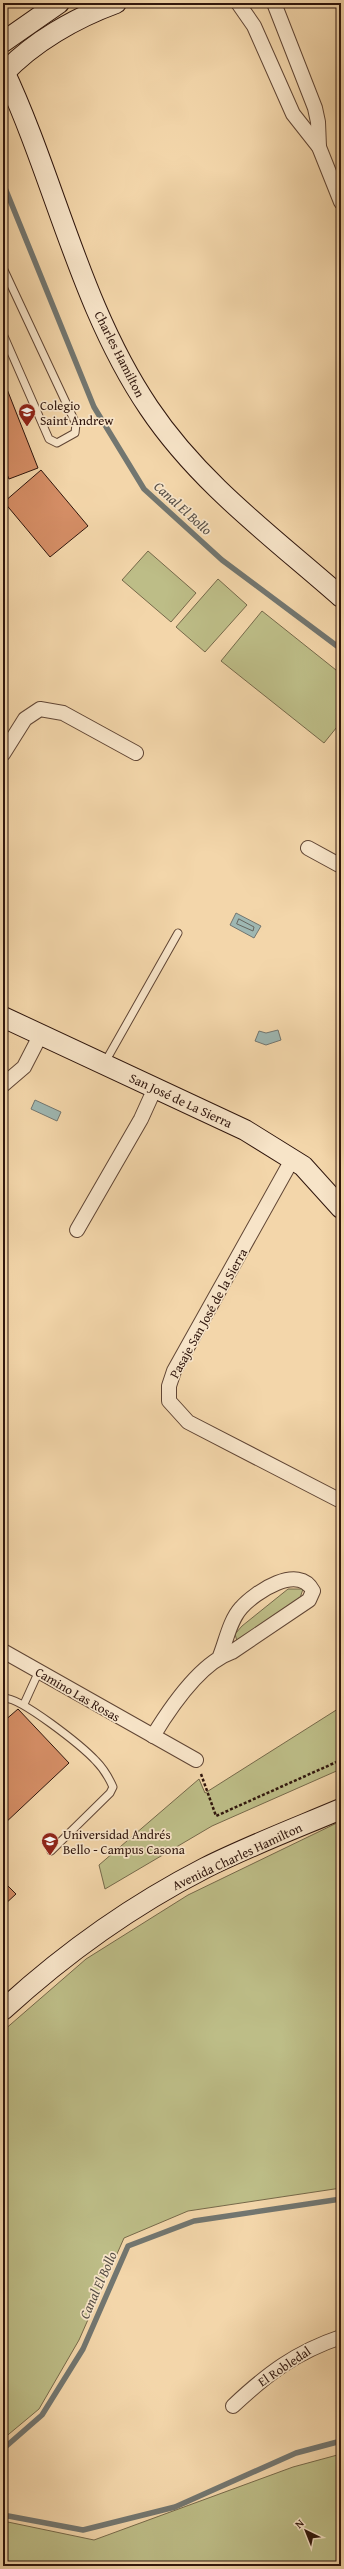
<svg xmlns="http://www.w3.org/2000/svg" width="344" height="2569" viewBox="0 0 344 2569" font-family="'Gentium Book Plus',serif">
<rect width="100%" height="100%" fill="#f3d6aa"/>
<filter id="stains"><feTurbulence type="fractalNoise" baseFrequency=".005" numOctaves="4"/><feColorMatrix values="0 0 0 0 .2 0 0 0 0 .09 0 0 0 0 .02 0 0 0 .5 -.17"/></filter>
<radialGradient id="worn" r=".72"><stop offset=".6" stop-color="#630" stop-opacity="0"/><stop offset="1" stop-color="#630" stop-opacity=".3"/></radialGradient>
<g fill="#bdbd87" stroke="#76694a">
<path d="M 148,551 L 196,593 L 171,622 L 122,580 Z"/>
<path d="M 218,579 L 247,605 L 205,652 L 176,627 Z"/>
<path d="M 262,611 L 341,674 L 341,722 L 324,743 L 221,661 Z"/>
<path d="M 288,1589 L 303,1589 L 300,1598 L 237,1641 L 235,1634 L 242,1626 Z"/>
<path d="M 341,1707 L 341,1769 L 212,1826 L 105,1889 L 99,1865 L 199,1779 L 205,1793 Z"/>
<path d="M 341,1821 L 341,2188 L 188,2211 L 124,2238 L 79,2340 L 39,2409 L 3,2439 L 3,2031 L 86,1959 L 188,1895 Z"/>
<path d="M 341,2454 L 341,2566 L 3,2566 L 3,2521 L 94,2540 L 293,2467 Z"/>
</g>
<g fill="#9eb7b2" stroke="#727670">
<path d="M 236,913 L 261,926 L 254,938 L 230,925 Z"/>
<path d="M 278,1030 L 281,1040 L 266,1045 L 255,1041 L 259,1031 L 266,1033 Z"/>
<path d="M 35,1100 L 61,1112 L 57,1121 L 31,1109 Z"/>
</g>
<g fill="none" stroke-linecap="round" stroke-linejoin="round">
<path stroke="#66665f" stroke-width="1" d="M 239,919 L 254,927 L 253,931 L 237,924 Z"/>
<g stroke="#727670" stroke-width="5.5">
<path d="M 3,183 L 94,407 L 144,489 L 222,560 L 341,649"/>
<path d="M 3,2449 L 42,2415 L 83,2349 L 128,2246 L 194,2221 L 341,2199"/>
<path d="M 3,2515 L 83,2530 L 175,2507 L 296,2453 L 341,2441"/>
</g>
</g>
<g fill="#d58e66" stroke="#2f150c">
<path d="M 3,379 L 38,468 L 9,479 L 3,465 Z"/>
<path d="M 41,470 L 88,526 L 50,557 L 4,502 Z"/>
<path d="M 18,1709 L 69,1763 L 3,1825 L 3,1722 Z"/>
<path d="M 3,1881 L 16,1894 L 3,1906 Z"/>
</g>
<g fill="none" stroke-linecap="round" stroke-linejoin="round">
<g stroke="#604534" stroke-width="9">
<g id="lane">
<path d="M 3,268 L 76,424 L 75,433 L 57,443 L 49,439 L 3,334"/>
<path d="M 104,1064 L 178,933"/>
<path d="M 3,1698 C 20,1696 83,1747 96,1761 C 103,1768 109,1778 113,1787 L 110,1793 L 51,1851"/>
<path d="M 24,1704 L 39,1671"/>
</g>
</g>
<g stroke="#604534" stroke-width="16">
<g id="street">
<path d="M 238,3 L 254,26 L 293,114 L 319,147 L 341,202"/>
<path d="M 274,3 L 315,108 L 318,122 L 319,147"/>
<path d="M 3,754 L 25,719 L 40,709 L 63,713 L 136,753"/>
<path d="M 308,848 L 341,866"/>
<path d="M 3,1085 L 24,1067 L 41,1034"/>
<path d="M 293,1158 L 174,1371 L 169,1386 L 169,1401 L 188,1422 L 339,1500"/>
<path d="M 77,1230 L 141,1119 L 155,1088"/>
<path d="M 3,1651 L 196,1760"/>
<path d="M 153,1736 C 170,1708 200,1663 232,1652 L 309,1600 L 313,1591 C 299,1563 255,1592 241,1608 C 230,1620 226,1641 220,1656"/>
<path d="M 233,2406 C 267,2374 296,2352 341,2337"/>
</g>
</g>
<g stroke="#2f150c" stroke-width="22">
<g id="secondary">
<path d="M 3,42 L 59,3"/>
<path d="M 3,69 C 55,179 80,306 149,408 C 200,484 273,537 341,597"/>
<path d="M 3,74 C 33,42 75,18 116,3"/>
<path d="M 3,1017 L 245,1130 L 303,1166 L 341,1208"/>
<path d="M 3,2010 C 64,1954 131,1906 205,1868 C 249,1846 296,1828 341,1809"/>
</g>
</g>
<path stroke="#2f150c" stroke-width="2.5" stroke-dasharray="3 2" stroke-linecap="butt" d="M 201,1774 L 216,1816 L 341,1760"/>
<use href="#lane" stroke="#f7e4c8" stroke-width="7"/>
<use href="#street" stroke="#f7e4c8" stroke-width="14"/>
<use href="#secondary" stroke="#f7e4c8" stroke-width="20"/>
</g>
<defs>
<g id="school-pin" transform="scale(0.9)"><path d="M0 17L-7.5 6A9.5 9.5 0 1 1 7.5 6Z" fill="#8f2418" stroke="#f7e4c8"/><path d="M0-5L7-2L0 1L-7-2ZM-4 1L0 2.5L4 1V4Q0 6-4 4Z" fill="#fff"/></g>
<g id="university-pin" transform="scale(0.9)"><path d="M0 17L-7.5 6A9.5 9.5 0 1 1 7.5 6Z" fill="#8f2418" stroke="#f7e4c8"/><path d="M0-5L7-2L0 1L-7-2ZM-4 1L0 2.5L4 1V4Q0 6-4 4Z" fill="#fff"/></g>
</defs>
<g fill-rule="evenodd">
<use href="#school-pin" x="27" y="412"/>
<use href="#university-pin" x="50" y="1841"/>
</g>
<g text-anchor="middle" stroke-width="3.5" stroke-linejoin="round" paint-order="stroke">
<g font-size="13" fill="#2f150c" stroke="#f7e4c8">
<text transform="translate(120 354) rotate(63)" y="5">Charles Hamilton</text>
<text transform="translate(181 1100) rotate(25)" y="5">San José de La Sierra</text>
<text transform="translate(208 1313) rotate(-61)" y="5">Pasaje San José de la Sierra</text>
<text transform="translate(78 1694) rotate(30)" y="5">Camino Las Rosas</text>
<text transform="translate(237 1856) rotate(-25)" y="5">Avenida Charles Hamilton</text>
<text transform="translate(284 2366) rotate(-34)" y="5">El Robledal</text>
</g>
<g font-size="13" fill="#2f150c" stroke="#f7e4c8" text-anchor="start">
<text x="40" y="410">Colegio<tspan x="40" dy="15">Saint Andrew</tspan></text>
<text x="63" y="1839">Universidad Andrés<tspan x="63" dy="15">Bello - Campus Casona</tspan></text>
</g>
<g font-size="14" font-style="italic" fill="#564e46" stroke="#f7e4c8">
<text transform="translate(183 508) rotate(42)" y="5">Canal El Bollo</text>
<text transform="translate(98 2285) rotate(-66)" y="5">Canal El Bollo</text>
</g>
</g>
<rect width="344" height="2569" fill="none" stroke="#f3d6aa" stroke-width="16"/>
<rect x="4" y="4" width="336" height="2561" fill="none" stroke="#2f150c" stroke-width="2"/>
<rect x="8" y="8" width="328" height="2553" fill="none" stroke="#2f150c"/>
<g transform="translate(306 2531) rotate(317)" stroke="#f7e4c8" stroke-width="3" paint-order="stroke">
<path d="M0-3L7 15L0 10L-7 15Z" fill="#2f150c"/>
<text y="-6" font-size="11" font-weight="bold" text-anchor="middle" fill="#2f150c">N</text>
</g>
<rect width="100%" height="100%" filter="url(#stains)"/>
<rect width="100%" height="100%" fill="url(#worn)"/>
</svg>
